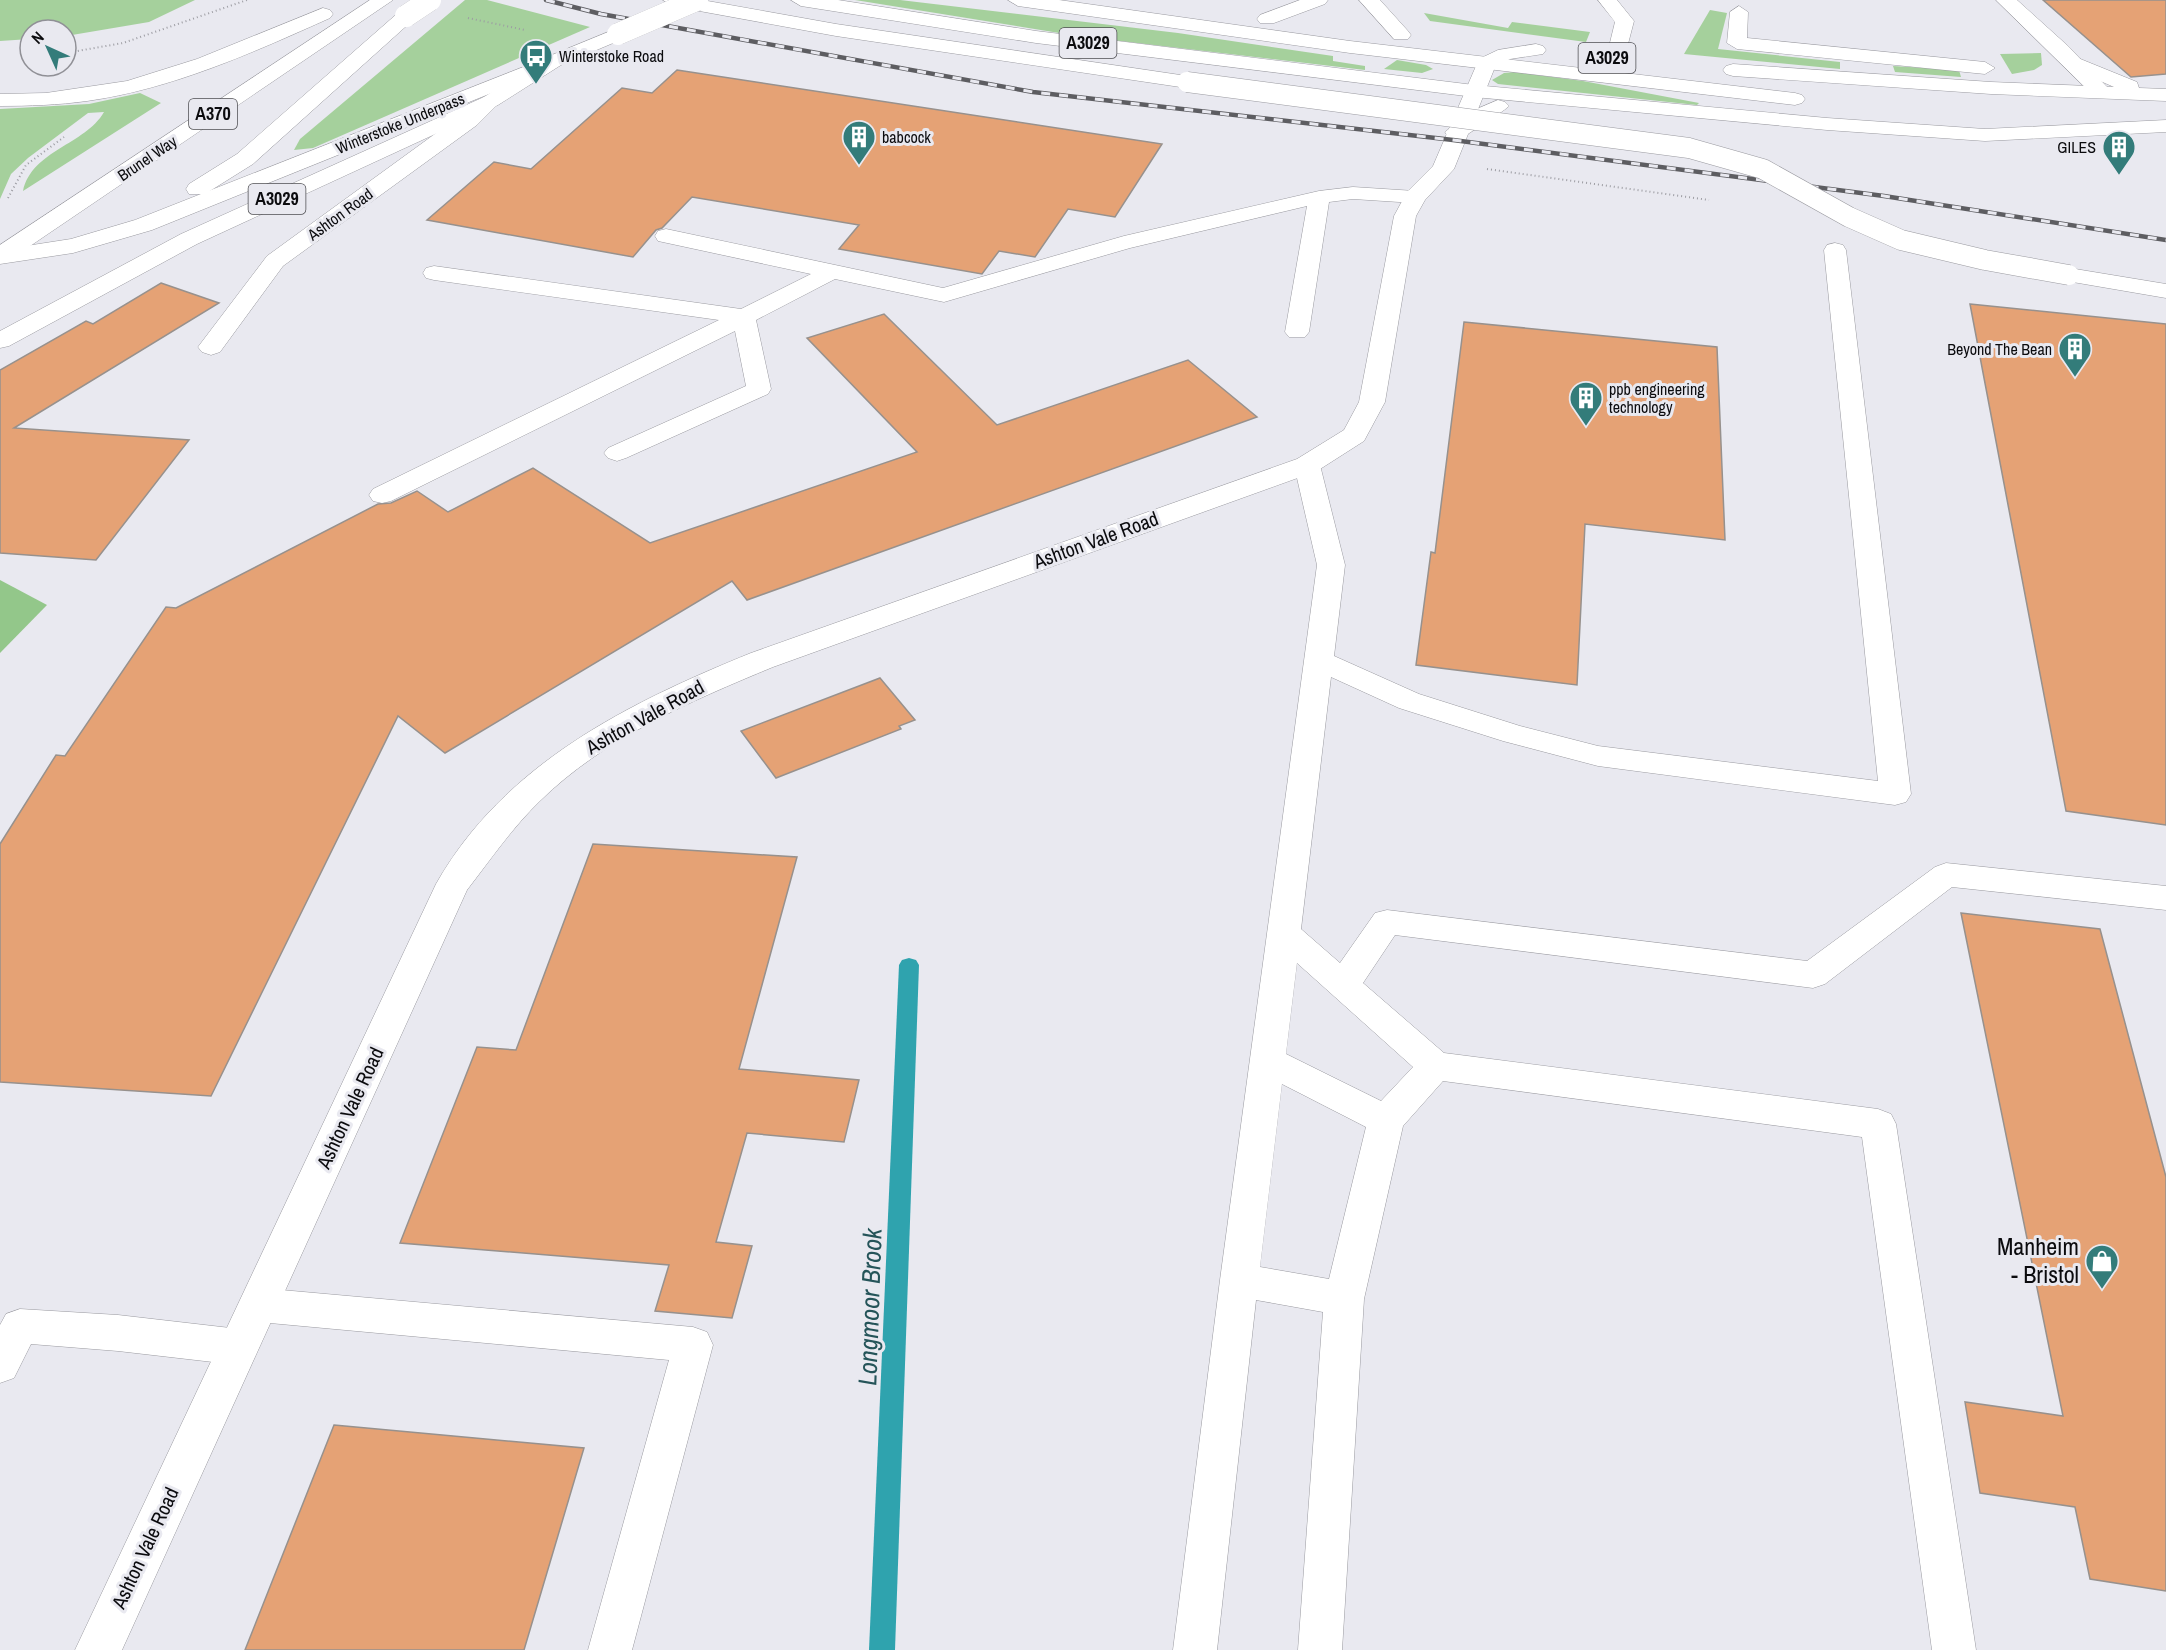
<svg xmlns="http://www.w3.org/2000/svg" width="2166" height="1650" viewBox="0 0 2166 1650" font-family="'Archivo Narrow',sans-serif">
<rect width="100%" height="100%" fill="#e9e9f0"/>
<g fill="#a5d09c">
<path d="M 0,0 L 195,0 L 149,22 L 66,36 L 66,30 L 30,30 L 30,39 L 0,41 Z"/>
<path d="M 465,0 L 487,0 L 590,27 L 313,148 L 294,150 L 300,139 Z"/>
<path d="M 855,0 L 900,0 L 1178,33 L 1333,56 L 1333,61 L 1365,66 L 1365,70 L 1078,36 Z"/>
<path d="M 1710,10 L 1727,13 L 1718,49 L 1840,62 L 1840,69 L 1684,54 Z"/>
<path d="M 1424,13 L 1508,28 L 1512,22 L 1590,32 L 1586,42 L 1430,21 Z"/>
<path d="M 2041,53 L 2042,65 L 2034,70 L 2012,74 L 2000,54 Z"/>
<path d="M 1397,60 L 1426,65 L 1433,69 L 1422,73 L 1384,69 Z"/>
<path d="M 1893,66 L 1959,70 L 1961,77 L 1895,72 Z"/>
<path d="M 1515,72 L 1583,81 L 1699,103 L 1697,105 L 1498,84 L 1492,80 L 1504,73 Z"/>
<path d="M 140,93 L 161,103 L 23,191 C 32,150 85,145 104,112 L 88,113 L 28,158 L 11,174 L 0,199 L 0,109 L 89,104 Z"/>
</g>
<path fill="#93c78a" d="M 0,580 L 47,605 L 0,653 Z"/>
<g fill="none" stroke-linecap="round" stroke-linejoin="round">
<path fill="#2fa3ae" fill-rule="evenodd" d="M 909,958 L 916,960 L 919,965 L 895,1650 L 869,1650 L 899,965 L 902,960 Z"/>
</g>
<g fill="#e5a275" stroke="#97918d" stroke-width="1.5">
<path d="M 2043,0 L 2166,0 L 2166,74 L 2131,77 Z"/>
<path d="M 677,70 L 1162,144 L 1115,217 L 1068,209 L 1035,257 L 999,251 L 982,274 L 839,249 L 859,225 L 692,197 L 662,228 L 656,230 L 633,257 L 427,220 L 494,162 L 531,169 L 622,88 L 652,93 Z"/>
<path d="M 161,283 L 219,303 L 14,428 L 189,440 L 96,560 L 0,553 L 0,370 L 86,321 L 93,324 Z"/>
<path d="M 1970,304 L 2166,324 L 2166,825 L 2066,811 Z"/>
<path d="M 884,314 L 997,425 L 1188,360 L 1257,417 L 747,600 L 732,581 L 445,753 L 398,716 L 211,1096 L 0,1082 L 0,844 L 56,755 L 65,756 L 166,607 L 176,608 L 378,504 L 391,503 L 417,491 L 448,512 L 533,468 L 650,543 L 917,452 L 807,338 Z"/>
<path d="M 1464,322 L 1717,347 L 1725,540 L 1585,524 L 1577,685 L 1416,665 L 1431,552 L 1435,553 Z"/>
<path d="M 880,678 L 915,720 L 899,726 L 901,729 L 776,778 L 741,731 Z"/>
<path d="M 593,844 L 797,857 L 739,1069 L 859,1080 L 844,1142 L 747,1133 L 716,1242 L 752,1246 L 732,1318 L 655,1311 L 669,1265 L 400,1243 L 477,1047 L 516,1050 Z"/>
<path d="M 1961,913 L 2100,929 L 2166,1177 L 2166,1591 L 2090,1579 L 2075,1507 L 1980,1493 L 1965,1402 L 2063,1416 Z"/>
<path d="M 334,1425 L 584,1448 L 524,1650 L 245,1650 Z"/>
</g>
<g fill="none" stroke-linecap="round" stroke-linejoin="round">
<g stroke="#9a9aa0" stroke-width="1">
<g id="lane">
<path d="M 663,0 L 702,0 L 836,24 L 1187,76 L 1194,78 L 1197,82 L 1194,86 L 1187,88 L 836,36 L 672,6 Z"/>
<path d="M 1598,0 L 1617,0 L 1634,21 L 1623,63 L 1616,65 L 1606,59 L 1615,22 Z"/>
<path d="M 1739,6 L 1748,12 L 1747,38 L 1985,62 L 1995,68 L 1985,74 L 1737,49 L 1727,43 L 1730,12 Z"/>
<path d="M 1353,187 L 1415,191 L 1423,192 L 1426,197 L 1423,202 L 1415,203 L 1353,199 L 1329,202 L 1309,332 L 1305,337 L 1289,337 L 1285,332 L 1307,206 L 1130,248 L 944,302 L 835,279 L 756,320 L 771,389 L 768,394 L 626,458 L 617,461 L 608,458 L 604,453 L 608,448 L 746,386 L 735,331 L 391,501 L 382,503 L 373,501 L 369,495 L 373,489 L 719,320 L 434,280 L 426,278 L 423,273 L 426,268 L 434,266 L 741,309 L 811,274 L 658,241 L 655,236 L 658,231 L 666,229 L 943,288 L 1124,236 L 1319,191 Z"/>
<path d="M 1835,243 L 1843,245 L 1846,250 L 1911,794 L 1906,802 L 1895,805 L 1598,766 L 1503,741 L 1399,708 L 1331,677 L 1301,929 L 1340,963 L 1375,913 L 1387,910 L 1807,961 L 1935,867 L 1946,863 L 2166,886 L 2166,910 L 1952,887 L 1825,984 L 1813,988 L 1395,935 L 1363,983 L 1444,1053 L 1878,1109 L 1891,1114 L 1896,1124 L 1976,1650 L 1932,1650 L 1862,1137 L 1443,1081 L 1403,1126 L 1364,1299 L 1342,1650 L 1298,1650 L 1323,1312 L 1256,1300 L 1217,1650 L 1173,1650 L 1220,1280 L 1317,565 L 1294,465 L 1298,460 L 1307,457 L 1316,460 L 1320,465 L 1345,565 L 1334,656 L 1419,694 L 1520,726 L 1598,746 L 1878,781 L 1824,250 L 1827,245 ZM 1297,963 L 1413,1067 L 1381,1101 L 1286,1054 ZM 1282,1084 L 1366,1127 L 1329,1279 L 1260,1267 Z"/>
<path d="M 2069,268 L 2166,284 L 2166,298 L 2061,280 L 2058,275 L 2061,270 Z"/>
<path d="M 259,1288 L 693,1327 L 707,1332 L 713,1345 L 632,1650 L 588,1650 L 669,1360 L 259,1322 L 245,1317 L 239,1305 L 245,1293 Z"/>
<path d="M 20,1309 L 118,1315 L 239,1329 L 253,1334 L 259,1347 L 253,1360 L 239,1365 L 118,1351 L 31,1344 L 14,1378 L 0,1383 L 0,1325 L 6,1314 Z"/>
</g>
</g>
<g stroke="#9a9aa0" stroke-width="1">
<g id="street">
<path d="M 1996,0 L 2017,0 L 2068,46 L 2109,89 L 2112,93 L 2109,97 L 2095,97 Z"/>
<path d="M 1536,44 L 1543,46 L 1546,50 L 1543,54 L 1510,59 L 1495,67 L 1454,169 L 1425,200 L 1416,216 L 1385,402 L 1364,441 L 1317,471 L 773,667 C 691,701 604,738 540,801 C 512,828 491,859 467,890 L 122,1650 L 75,1650 L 436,884 C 504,764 628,703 751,653 L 1297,459 L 1344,430 L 1359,402 L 1394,216 L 1407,192 L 1433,166 L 1479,59 L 1498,50 Z"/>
<path d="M 491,95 L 498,97 L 501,101 L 477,125 L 283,266 L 220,352 L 211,355 L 202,352 L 198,347 L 267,256 L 461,115 L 484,97 Z"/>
</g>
</g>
<g stroke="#9a9aa0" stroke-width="1">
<g id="secondary">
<path d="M 1300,0 L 1328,0 L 1325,4 L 1274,23 L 1260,23 L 1257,19 L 1260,15 Z"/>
<path d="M 1359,0 L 1380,0 L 1408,31 L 1411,35 L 1408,39 L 1394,39 Z"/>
</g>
</g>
<g stroke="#9a9aa0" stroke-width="1">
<g id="primary">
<path d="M 406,10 L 413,12 L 416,16 L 413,20 L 253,164 L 205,194 L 189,194 L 186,189 L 189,184 L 237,154 L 399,12 Z"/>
<path d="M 554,55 L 561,57 L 564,61 L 561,65 L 152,230 L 73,253 L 0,264 L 0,250 L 71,239 L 135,220 Z"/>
</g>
</g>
<g stroke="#9a9aa0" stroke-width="1">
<g id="highway">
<path d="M 370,0 L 393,0 L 8,261 L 0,263 L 0,245 Z"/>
<path d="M 791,0 L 838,0 L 1036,31 L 1474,85 L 1827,118 L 1985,129 L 2166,120 L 2166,132 L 1985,141 L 1827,130 L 1474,97 L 1036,43 L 801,6 Z"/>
<path d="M 1008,0 L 1059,0 L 1350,41 L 1795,93 L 1802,95 L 1805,99 L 1802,103 L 1795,105 L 1350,53 L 1018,6 Z"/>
<path d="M 323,8 L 330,10 L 333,14 L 330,18 C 252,53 172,89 87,101 C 58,105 29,106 0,106 L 0,94 L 46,93 L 127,81 L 197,59 Z"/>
<path d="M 618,28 L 625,30 L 628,34 L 625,38 L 561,65 L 498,105 L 197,244 L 9,346 L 0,348 L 0,331 L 181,234 L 484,97 L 547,57 Z"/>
<path d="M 2073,56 L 2137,82 L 2139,88 L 2166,89 L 2166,101 L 1991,94 L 1733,76 L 1726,74 L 1723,70 L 1726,66 L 1733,64 L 1991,82 L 2114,87 L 2066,66 L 2063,62 L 2066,58 Z"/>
<path d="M 1498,100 L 1505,102 L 1509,106 C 1507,109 1468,134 1463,137 C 1458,139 1453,138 1448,137 L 1445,132 L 1472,111 Z"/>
</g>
</g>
<g stroke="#9d9da3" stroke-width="2" stroke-dasharray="1 3" stroke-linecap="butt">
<path d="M 468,18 L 525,30"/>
<path d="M 66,53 L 123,43 L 247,0"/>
<path d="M 1487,169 L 1709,200"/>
<path d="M 8,198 L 26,165 L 64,137"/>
</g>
<use href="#lane" fill="#fff" fill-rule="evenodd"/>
<use href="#street" fill="#fff" fill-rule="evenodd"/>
<use href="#secondary" fill="#fff" fill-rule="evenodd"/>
<use href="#primary" fill="#fff" fill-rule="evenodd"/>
<use href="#highway" fill="#fff" fill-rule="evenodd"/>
<g stroke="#5d5d61" stroke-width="4.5">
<path id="rail" d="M 546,0 L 601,14 L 1033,92 L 1453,140 L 1884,196 L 2166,240"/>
</g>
<use href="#rail" stroke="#e9e9f0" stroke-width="3" stroke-dasharray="9" stroke-linecap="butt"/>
<g stroke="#9a9aa0" stroke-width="21" stroke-linecap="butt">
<path id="lane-bridge" d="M 1187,82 L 1689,148 L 1763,169 L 1849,217 L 1901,240 L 1985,260 L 2069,275"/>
</g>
<g stroke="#9a9aa0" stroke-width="22" stroke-linecap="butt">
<path id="primary-bridge" d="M 406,16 L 430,0"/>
</g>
<g stroke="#9a9aa0" stroke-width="22" stroke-linecap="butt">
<path id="highway-bridge" d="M 618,34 L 697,0"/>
</g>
<use href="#lane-bridge" stroke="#fff" stroke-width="20"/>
<use href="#primary-bridge" stroke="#fff" stroke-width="22"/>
<use href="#highway-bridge" stroke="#fff" stroke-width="22"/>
</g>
<defs>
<g id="bus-pin" transform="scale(1.725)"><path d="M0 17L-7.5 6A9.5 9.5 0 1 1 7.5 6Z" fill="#337c7a" stroke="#e9e9f0"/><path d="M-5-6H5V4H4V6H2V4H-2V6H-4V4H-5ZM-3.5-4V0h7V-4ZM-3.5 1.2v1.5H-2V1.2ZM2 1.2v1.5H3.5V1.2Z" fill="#fff"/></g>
<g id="building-pin" transform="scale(1.725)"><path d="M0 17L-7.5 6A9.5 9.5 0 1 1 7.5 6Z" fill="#337c7a" stroke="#e9e9f0"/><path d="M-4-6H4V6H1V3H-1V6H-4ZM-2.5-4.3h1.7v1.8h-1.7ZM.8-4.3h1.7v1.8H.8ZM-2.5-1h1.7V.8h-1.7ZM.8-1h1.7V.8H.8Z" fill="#fff"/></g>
<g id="shop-pin" transform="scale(1.725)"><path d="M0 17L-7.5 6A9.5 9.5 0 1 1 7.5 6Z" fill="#337c7a" stroke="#e9e9f0"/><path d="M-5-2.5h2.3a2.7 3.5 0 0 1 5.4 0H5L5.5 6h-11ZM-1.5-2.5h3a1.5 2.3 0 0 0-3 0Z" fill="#fff"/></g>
</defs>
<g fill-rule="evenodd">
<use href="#bus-pin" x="536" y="56"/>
<use href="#building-pin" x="859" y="137"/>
<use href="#building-pin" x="2119" y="147"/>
<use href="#building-pin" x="2075" y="349"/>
<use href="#building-pin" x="1586" y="398"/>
<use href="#shop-pin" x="2102" y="1261"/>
</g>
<g text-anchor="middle" stroke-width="6" stroke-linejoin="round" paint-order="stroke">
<g font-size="16" fill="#0b0b0e" stroke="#e9e9f0" text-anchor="start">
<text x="559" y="62">Winterstoke Road</text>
<text x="882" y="143">babcock</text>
<text x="2096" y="153" text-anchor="end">GILES</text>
<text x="2052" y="355" text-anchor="end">Beyond The Bean</text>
<text x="1609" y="395">ppb engineering<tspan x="1609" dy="18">technology</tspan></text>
</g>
<g font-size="16" fill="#0b0b0e" stroke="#e9e9f0">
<text transform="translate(400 123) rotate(-22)" y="6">Winterstoke Underpass</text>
<text transform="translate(147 158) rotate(-34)" y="6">Brunel Way</text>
<text transform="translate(340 214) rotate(-36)" y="6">Ashton Road</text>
</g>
<g fill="#e9e9f0" stroke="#4e4e52" stroke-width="1.5">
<rect x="1059.5" y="28" width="57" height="30" rx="4.5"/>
<rect x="1578.5" y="43" width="57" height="30" rx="4.5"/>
<rect x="189" y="99" width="48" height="30" rx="4.5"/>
<rect x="248.5" y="184" width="57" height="30" rx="4.5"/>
</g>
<g font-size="18" font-weight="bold" fill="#0b0b0e">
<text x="1088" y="49">A3029</text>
<text x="1607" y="64">A3029</text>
<text x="213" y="120">A370</text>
<text x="277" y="205">A3029</text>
</g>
<g font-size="20" fill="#0b0b0e" stroke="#e9e9f0">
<text transform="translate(1096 540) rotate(-20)" y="7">Ashton Vale Road</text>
<text transform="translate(645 717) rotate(-29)" y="7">Ashton Vale Road</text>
<text transform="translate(350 1108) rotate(-65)" y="7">Ashton Vale Road</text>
<text transform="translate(145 1548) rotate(-65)" y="7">Ashton Vale Road</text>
</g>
<g font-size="24" fill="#0b0b0e" stroke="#e9e9f0" text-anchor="end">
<text x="2079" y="1255">Manheim<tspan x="2079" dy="28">- Bristol</tspan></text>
</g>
<g font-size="26" font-style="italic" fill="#255459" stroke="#e9e9f0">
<text transform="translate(870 1307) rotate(-88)" y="9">Longmoor Brook</text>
</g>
</g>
<g transform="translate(48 48) rotate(315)"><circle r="28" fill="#e9e9f0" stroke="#909096" stroke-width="1.5"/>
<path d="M0-4.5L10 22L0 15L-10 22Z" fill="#337c7a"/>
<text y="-9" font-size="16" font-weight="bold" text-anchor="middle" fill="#0b0b0e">N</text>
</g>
</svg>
